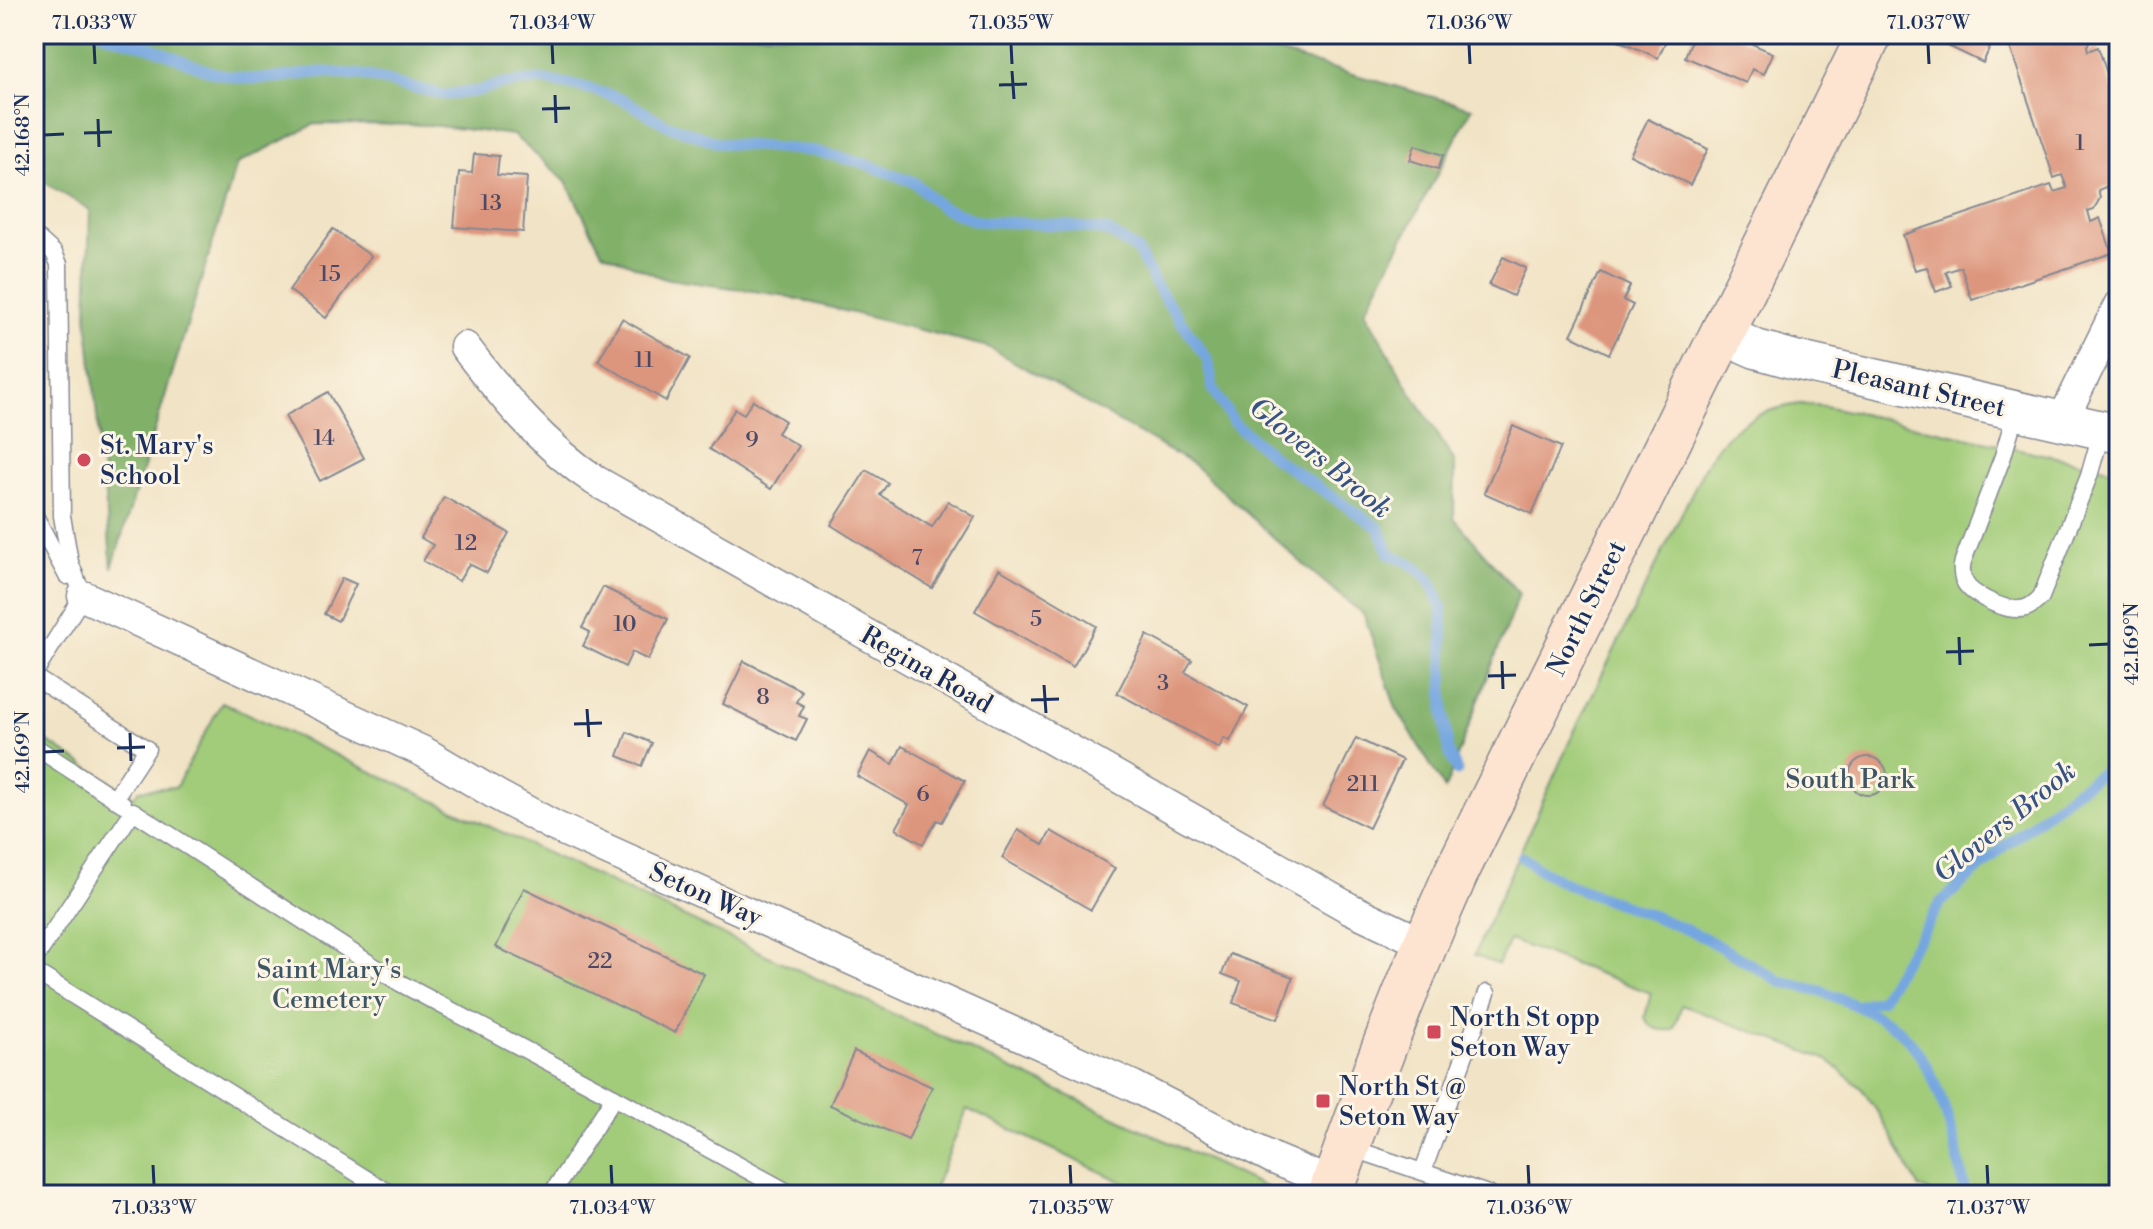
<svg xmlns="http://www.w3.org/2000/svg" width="2153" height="1229" viewBox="0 0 2153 1229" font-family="'Libre Bodoni',serif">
<rect width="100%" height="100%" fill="#fcf5e5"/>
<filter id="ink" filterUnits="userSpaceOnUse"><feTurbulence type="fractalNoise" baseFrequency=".0125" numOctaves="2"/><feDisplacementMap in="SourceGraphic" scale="16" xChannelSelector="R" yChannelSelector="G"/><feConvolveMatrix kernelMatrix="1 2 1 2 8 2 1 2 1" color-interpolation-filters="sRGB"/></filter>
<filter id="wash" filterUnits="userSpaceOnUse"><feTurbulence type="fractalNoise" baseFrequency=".006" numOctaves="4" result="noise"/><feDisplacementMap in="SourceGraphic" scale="32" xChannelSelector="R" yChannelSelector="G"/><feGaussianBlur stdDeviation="1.8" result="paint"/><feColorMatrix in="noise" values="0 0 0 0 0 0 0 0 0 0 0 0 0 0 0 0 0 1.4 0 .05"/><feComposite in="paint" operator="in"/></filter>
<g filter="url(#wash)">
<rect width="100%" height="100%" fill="#f1e3c5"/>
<g fill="#a2cc79" stroke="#5e7e6c" stroke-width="2">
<path d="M 1800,404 L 1825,406 L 2119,471 L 2119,1195 L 1936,1195 L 1919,1187 L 1879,1114 L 1861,1088 L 1828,1060 L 1682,1005 L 1674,1028 L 1671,1030 C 1659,1031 1649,1029 1645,1017 L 1651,993 L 1509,940 L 1498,965 L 1474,955 L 1572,736 L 1708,460 C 1732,424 1758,410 1800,404 Z"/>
<path d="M 222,702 L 1276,1192 L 1275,1195 L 1150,1195 L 967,1109 L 932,1194 L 934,1195 L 34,1195 L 34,733 L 134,797 L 139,790 L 176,787 Z"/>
</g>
<path fill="#81b069" stroke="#4e7064" stroke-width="2" d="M 34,34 L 1212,34 L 1472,108 L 1365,311 L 1405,382 L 1455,462 L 1454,518 L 1519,594 L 1445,789 L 1396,708 L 1364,615 L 1305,566 L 1194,465 L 988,347 L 781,295 L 662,278 L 602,252 L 566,181 L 513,135 L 429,125 L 315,124 L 237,164 L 112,568 L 87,315 L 90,210 L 34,176 Z"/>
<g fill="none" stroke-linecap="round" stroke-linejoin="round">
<g stroke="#74a6e0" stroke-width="11">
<path d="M 104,34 L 153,48 L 211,72 L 245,79 L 275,78 L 322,72 L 362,75 L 444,95 L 478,91 L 503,84 L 541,80 L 580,86 L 622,99 L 665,124 L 719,143 L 814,151 L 863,163 L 914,182 L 941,207 L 977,221 L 1062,225 L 1107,231 L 1137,250 L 1157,287 L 1208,360 L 1213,389 L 1233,422 L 1276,459 L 1379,528 L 1390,554 L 1408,562 L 1429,578 L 1442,608 L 1444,713 L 1448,750 L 1457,771"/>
<path d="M 1522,857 L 1542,871 L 1569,885 L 1661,919 L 1703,937 L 1782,982 L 1821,991 L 1857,1006 L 1881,999 L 1903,961 L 1922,934 L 1940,903 L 2002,848 L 2071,794 L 2119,760"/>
<path d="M 1857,1006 C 1870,1013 1885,1019 1896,1028 C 1936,1058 1955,1139 1964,1187"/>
</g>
</g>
<g id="blocks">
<g fill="#dd967e">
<path d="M 1605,34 L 1669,34 L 1658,58 Z"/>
<path d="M 1694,34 L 1729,34 L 1773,53 L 1764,74 L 1752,69 L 1746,83 L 1685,57 Z"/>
<path d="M 1946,34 L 2093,34 L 2087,46 L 2088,51 L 2098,47 L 2119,109 L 2119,194 L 2111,197 L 2108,186 L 2098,190 L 2100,198 L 2094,209 L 2088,211 L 2091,222 L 2100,218 L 2112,253 L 1972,300 L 1961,267 L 1946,272 L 1952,286 L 1936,292 L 1927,267 L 1915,270 L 1903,235 L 2051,185 L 2054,192 L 2067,188 L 2062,175 L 2054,178 L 2008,41 L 1990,47 L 1983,63 L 1942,43 Z"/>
<path d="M 1648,119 L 1708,149 L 1690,185 L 1630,155 Z"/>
<path d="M 1415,145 L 1443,155 L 1438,169 L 1410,160 Z"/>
<path d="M 474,154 L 499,156 L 497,175 L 527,177 L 523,232 L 454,227 L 459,172 L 472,173 Z"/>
<path d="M 333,229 L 371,256 L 326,318 L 289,290 Z"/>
<path d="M 1503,257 L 1526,268 L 1513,296 L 1489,285 Z"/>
<path d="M 1601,272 L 1630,286 L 1623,300 L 1633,305 L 1609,354 L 1571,335 Z"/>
<path d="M 622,319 L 690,358 L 666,401 L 598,361 Z"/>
<path d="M 328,392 L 364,458 L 320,481 L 285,416 Z"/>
<path d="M 753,400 L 785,421 L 777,433 L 798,446 L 771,489 L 709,449 L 735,409 L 744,414 Z"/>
<path d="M 1513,426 L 1561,447 L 1532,514 L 1484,493 Z"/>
<path d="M 866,470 L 888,483 L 880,495 L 932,527 L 948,501 L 975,517 L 932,588 L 831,525 Z"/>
<path d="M 444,497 L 509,533 L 487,573 L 469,564 L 459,581 L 423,561 L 433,545 L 421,538 Z"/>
<path d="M 999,569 L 1096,626 L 1073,667 L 975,611 Z"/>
<path d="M 342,578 L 356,584 L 338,621 L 324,614 Z"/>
<path d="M 603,587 L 668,619 L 648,660 L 632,652 L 625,667 L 583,646 L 590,632 L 582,628 Z"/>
<path d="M 1147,635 L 1192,660 L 1185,672 L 1248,707 L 1230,741 L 1224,738 L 1219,748 L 1117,693 Z"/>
<path d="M 744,661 L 802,691 L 796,702 L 804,706 L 799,716 L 807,719 L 796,741 L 723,704 Z"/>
<path d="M 627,732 L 652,743 L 642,766 L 618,756 Z"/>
<path d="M 1356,738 L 1402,760 L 1369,828 L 1323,806 Z"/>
<path d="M 902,746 L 965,781 L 942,822 L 937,820 L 923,844 L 896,829 L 909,805 L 857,776 L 870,751 L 893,764 Z"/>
<circle cx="1868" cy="776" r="19"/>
<path d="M 1018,830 L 1043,845 L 1051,831 L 1115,868 L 1091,910 L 1002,858 Z"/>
<path d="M 524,888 L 704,974 L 675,1033 L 496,947 Z"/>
<path d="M 1230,954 L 1293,977 L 1278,1019 L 1233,1003 L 1241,981 L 1222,974 Z"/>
<path d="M 854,1051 L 932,1087 L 908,1140 L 830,1105 Z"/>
</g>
</g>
</g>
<g filter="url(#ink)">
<use href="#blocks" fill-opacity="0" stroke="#868992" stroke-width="2"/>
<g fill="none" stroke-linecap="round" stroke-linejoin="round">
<g stroke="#868992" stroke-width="19">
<g id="service">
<path d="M 34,235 L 54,253 L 59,264 L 62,516 L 70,562 L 83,596"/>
<path d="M 2016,411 L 2003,456 L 1963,561 C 1957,585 1974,594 1993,603 C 2001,606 2010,610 2019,609 C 2028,609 2034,604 2041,597 L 2089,476 L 2102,430"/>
<path d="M 34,514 L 67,576"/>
<path d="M 34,674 L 83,596"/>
<path d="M 34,677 L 147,749 L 114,799"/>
<path d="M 34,746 L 123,804"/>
<path d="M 34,960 L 133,811 L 400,983 L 614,1097 L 793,1195"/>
<path d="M 34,971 L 392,1195"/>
<path d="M 1348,1147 L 1491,1195"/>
<path d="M 1423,1171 L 1487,993"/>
<path d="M 551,1195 L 614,1097"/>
</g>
</g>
<g stroke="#868992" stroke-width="33">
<g id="minor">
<path d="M 465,347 C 504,398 542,445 596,481 L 1349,908 L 1425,944"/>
<path d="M 2062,421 L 2119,305"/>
<path d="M 83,596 L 424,752 L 497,795 L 554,826 L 1133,1086 L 1274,1159 L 1334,1184"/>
</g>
</g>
<g stroke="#868992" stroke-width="41">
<path id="tertiary" d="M 1722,334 L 1756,349 L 1795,360 L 2119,434"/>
</g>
<g stroke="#868992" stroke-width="47">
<path id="secondary" d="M 1330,1195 C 1368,1086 1409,979 1456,873 L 1870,34"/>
</g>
<use href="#service" stroke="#fff" stroke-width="16"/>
<use href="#minor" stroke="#fff" stroke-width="30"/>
<use href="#tertiary" stroke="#fff" stroke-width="38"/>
<use href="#secondary" stroke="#fde4d0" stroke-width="44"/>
</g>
</g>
<path fill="none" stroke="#1b2f5e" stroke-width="3" d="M 94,44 L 95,64M 552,44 L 553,64M 1011,44 L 1012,64M 1469,44 L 1470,64M 1928,44 L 1929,64M 1012,71 L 1014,99M 999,85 L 1027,84M 555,95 L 556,123M 542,109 L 570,108M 98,119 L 99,147M 84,133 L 112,132M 44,135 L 64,134M 1959,637 L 1960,665M 2089,645 L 2109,644M 1946,652 L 1974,651M 1502,661 L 1503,689M 1488,676 L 1516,675M 1044,685 L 1046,713M 1031,700 L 1059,699M 587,709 L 589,737M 574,724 L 602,723M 130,733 L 131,761M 117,748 L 145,747M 44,752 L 64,751M 153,1165 L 154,1185M 611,1165 L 612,1185M 1070,1165 L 1071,1185M 1528,1165 L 1529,1185M 1987,1165 L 1988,1185"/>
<g fill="#d1495b" stroke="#fcf5e5" stroke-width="3">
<circle cx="84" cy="460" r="8"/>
<rect x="1426" y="1024" width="16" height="16" rx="4"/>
<rect x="1315" y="1093" width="16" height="16" rx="4"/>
</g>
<g text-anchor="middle" stroke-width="6" stroke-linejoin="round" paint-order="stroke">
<g font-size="22" fill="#4c4966">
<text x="2080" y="150">1</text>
<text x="491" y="210">13</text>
<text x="330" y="281">15</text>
<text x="644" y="367">11</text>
<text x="324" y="445">14</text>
<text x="752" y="447">9</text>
<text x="466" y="550">12</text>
<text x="917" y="565">7</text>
<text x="1036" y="626">5</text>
<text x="625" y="631">10</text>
<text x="1163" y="690">3</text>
<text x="763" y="704">8</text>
<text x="1363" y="791">211</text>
<text x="923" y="801">6</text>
<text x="600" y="968">22</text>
</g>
<g font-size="26" fill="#1b2f5e" stroke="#fcf5e5">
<text transform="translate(1919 388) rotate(13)" y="9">Pleasant Street</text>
<text transform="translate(1586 608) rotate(-64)" y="9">North Street</text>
<text transform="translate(927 669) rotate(30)" y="9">Regina Road</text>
<text transform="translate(706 894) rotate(24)" y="9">Seton Way</text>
</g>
<g font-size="26" fill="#1b2f5e" stroke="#fcf5e5" text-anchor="start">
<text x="100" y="454">St. Mary's<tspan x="100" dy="30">School</tspan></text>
<text x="1450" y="1026">North St opp<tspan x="1450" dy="30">Seton Way</tspan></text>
<text x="1339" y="1095">North St @<tspan x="1339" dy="30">Seton Way</tspan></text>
</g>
<g font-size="26" fill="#3d5665" stroke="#fcf5e5">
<text x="1850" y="788">South Park</text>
<text x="329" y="978">Saint Mary's<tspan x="329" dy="30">Cemetery</tspan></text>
</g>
<g font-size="28" font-style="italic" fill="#365385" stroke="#fcf5e5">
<text transform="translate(1321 457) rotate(39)" y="10">Glovers Brook</text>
<text transform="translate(2004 821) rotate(-39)" y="10">Glovers Brook</text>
</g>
</g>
<rect width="2153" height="1229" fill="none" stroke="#fcf5e5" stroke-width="88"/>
<rect x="44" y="44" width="2065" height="1141" fill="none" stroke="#1b2f5e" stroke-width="3"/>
<g font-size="20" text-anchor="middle" fill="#1b2f5e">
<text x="94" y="29">71.033°W</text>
<text x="552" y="29">71.034°W</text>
<text x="1011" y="29">71.035°W</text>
<text x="1469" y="29">71.036°W</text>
<text x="1928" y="29">71.037°W</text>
<text transform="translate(22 135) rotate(-90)" y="7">42.168°N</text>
<text transform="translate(2131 644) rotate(-90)" y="7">42.169°N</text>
<text transform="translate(22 752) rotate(-90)" y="7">42.169°N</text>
<text x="154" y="1214">71.033°W</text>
<text x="612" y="1214">71.034°W</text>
<text x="1071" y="1214">71.035°W</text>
<text x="1529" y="1214">71.036°W</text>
<text x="1988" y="1214">71.037°W</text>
</g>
</svg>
